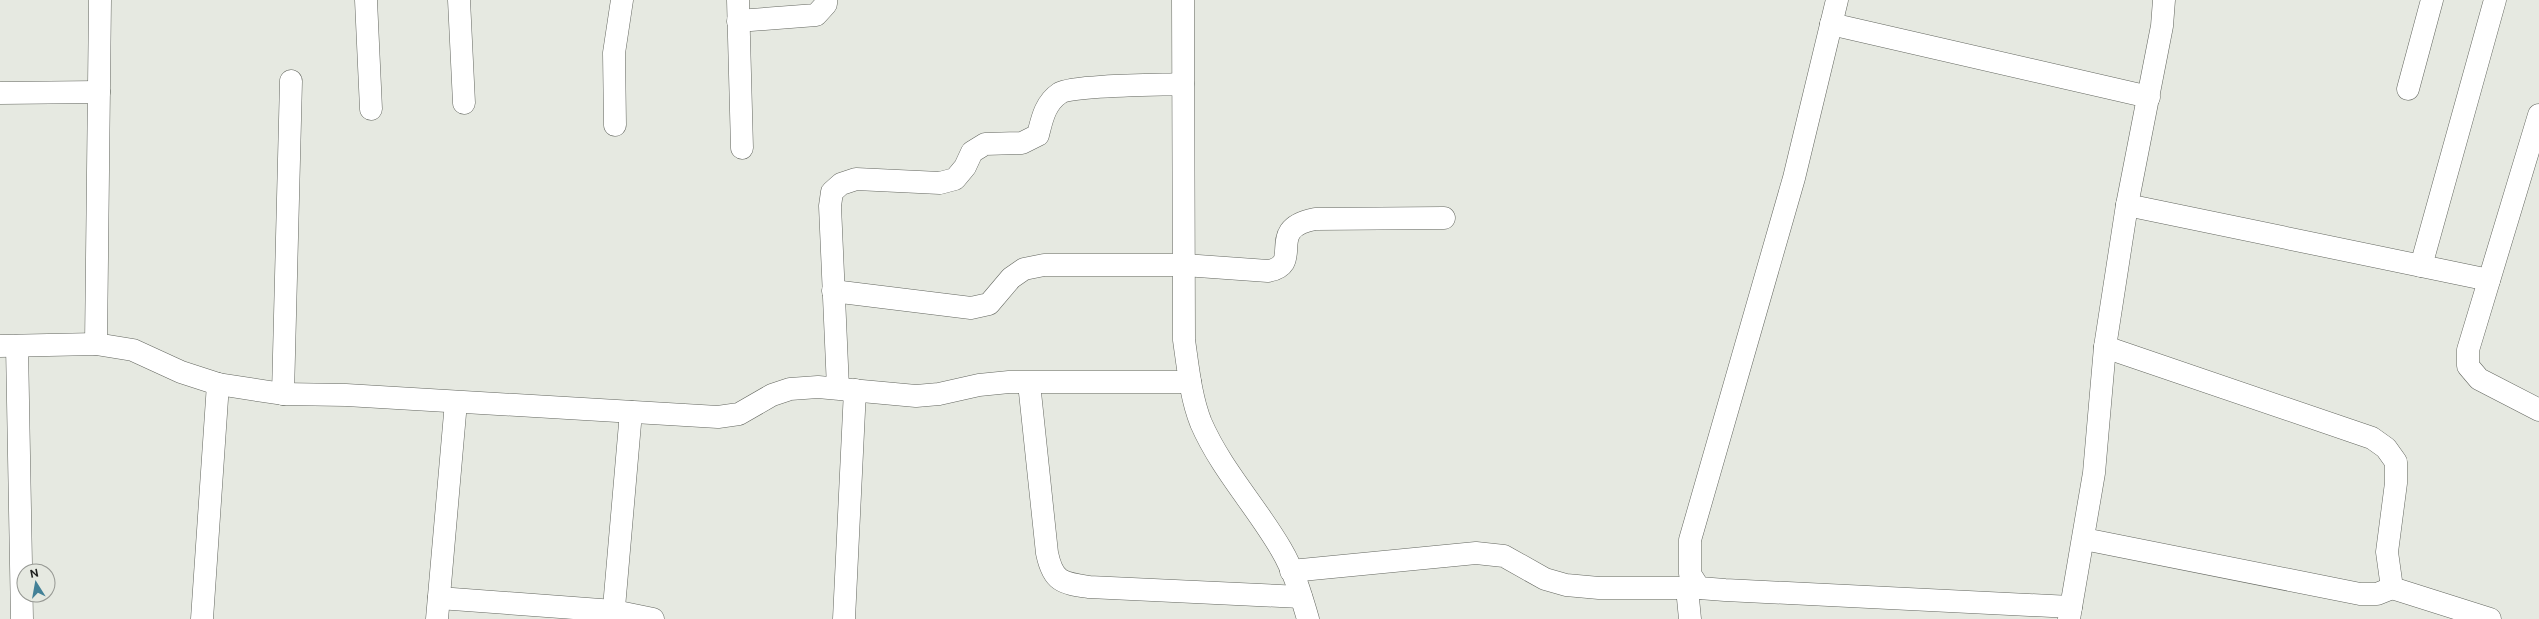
<svg xmlns="http://www.w3.org/2000/svg" width="2539" height="619" viewBox="0 0 2539 619" font-family="'Public Sans',sans-serif">
<rect width="100%" height="100%" fill="#e6e9e1"/>
<g fill="none" stroke-linecap="round" stroke-linejoin="round">
<g stroke="#63665f" stroke-width="23">
<g id="minor">
<path d="M 366,0 L 371,109"/>
<path d="M 459,0 L 464,103"/>
<path d="M 738,0 L 742,148"/>
<path d="M 1183,0 L 1184,340 C 1188,368 1191,398 1201,423 C 1221,469 1256,506 1281,549 C 1294,571 1301,595 1308,619"/>
<path d="M 1837,0 L 1794,178 L 1690,540 L 1690,574 L 1699,588 L 1725,590 L 2071,607"/>
<path d="M 738,21 L 816,15 L 826,4 L 826,0"/>
<path d="M 1831,24 L 2149,97"/>
<path d="M 2408,89 L 2432,0"/>
<path d="M 0,93 L 99,92"/>
<path d="M 2539,115 L 2468,350 L 2468,366 L 2479,379 L 2539,410"/>
<path d="M 615,125 L 614,53 L 622,0"/>
<path d="M 2127,205 L 2489,280"/>
<path d="M 2421,266 L 2495,0"/>
<path d="M 833,291 L 971,308 L 989,304 L 1011,278 L 1024,269 L 1044,265 L 1184,265 L 1268,271 C 1306,264 1263,229 1315,219 L 1444,218"/>
<path d="M 96,344 L 100,0"/>
<path d="M 0,346 L 96,344 L 133,350 L 181,372 L 218,384 L 283,394 L 346,395 L 718,417 L 739,414 L 772,395 L 790,389 L 818,387 L 916,396 L 939,394 L 979,385 L 1009,382 L 1190,382"/>
<path d="M 17,346 L 22,619"/>
<path d="M 2105,347 L 2372,438 L 2386,448 L 2396,462 L 2396,483 L 2387,552 L 2392,588 L 2490,619"/>
<path d="M 1029,383 L 1047,553 C 1053,582 1062,583 1089,587 L 1301,597"/>
<path d="M 838,388 L 830,206 L 832,192 L 841,184 L 856,179 L 940,183 L 955,179 L 965,167 L 972,152 L 985,144 L 1022,143 L 1038,135 C 1042,119 1045,103 1060,93 C 1074,85 1162,85 1183,84"/>
<path d="M 283,394 L 291,81"/>
<path d="M 2084,539 L 2360,594 L 2377,594 L 2392,588"/>
<path d="M 1291,571 L 1476,553 L 1504,556 L 1545,579 L 1566,585 L 1599,588 L 1699,588"/>
<path d="M 1687,588 L 1690,619"/>
<path d="M 439,598 L 614,611 L 653,619"/>
<path d="M 202,619 L 218,384"/>
<path d="M 437,619 L 456,402"/>
<path d="M 613,619 L 631,412"/>
<path d="M 844,619 L 855,390"/>
<path d="M 2069,619 L 2094,473 L 2105,347 L 2127,205 L 2162,26 L 2164,0"/>
</g>
</g>
<use href="#minor" stroke="#fff" stroke-width="22"/>
</g>
<g transform="translate(36 583) rotate(349)"><circle r="19" fill="#e6e9e1" stroke="#969893"/>
<path d="M0-3L7 15L0 10L-7 15Z" fill="#438197"/>
<text y="-6" font-size="11" font-weight="bold" text-anchor="middle" fill="#1e1f1d">N</text>
</g>
</svg>
